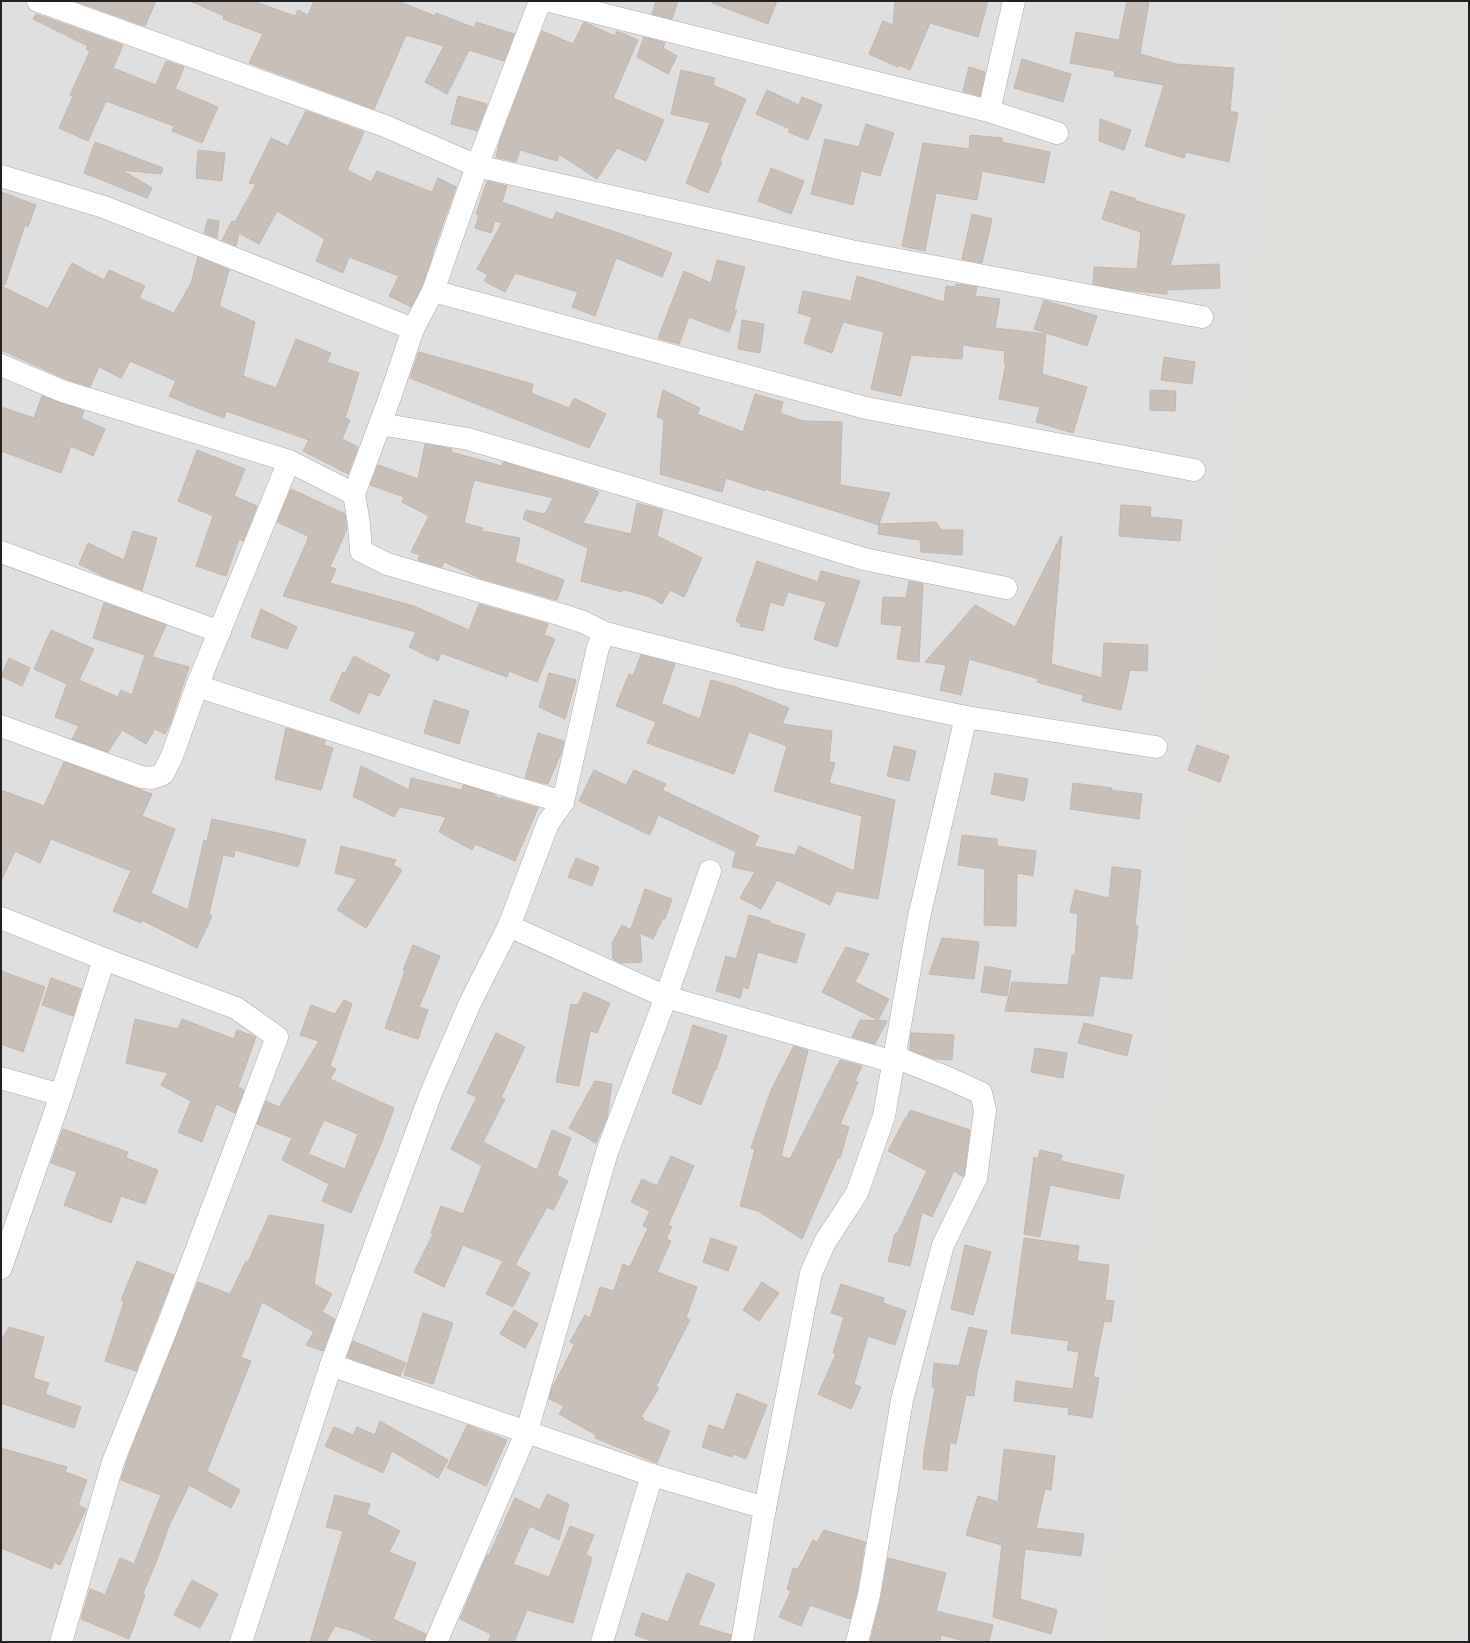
<svg xmlns="http://www.w3.org/2000/svg" width="1470" height="1643" viewBox="0 0 1470 1643" font-family="Barlow,sans-serif">
<rect width="100%" height="100%" fill="#f2efe9"/>
<path fill="#e0dfdf" d="M 1,1 L 1286,1 L 1144,1257 L 1103,1642 L 1,1642 Z"/>
<path fill="#e1dfda" d="M 1286,1 L 1469,1 L 1469,1642 L 1103,1642 L 1144,1257 Z"/>
<g fill="#c7bfb8" stroke="#c4b6ab" fill-rule="evenodd">
<path d="M 75,1 L 156,1 L 145,26 Z"/>
<path d="M 190,1 L 253,1 L 295,16 L 298,10 L 308,15 L 314,1 L 398,1 L 435,16 L 436,13 L 475,28 L 476,22 L 514,34 L 504,61 L 469,50 L 447,94 L 425,82 L 444,46 L 406,35 L 374,109 L 249,63 L 263,34 L 223,19 L 224,16 Z"/>
<path d="M 656,1 L 678,1 L 672,19 L 652,14 Z"/>
<path d="M 712,1 L 777,1 L 768,24 L 712,3 Z"/>
<path d="M 895,1 L 988,1 L 978,37 L 930,23 L 910,70 L 899,65 L 898,67 L 869,54 L 883,21 L 893,25 Z"/>
<path d="M 1127,1 L 1149,1 L 1140,54 L 1176,64 L 1234,68 L 1230,111 L 1238,113 L 1229,162 L 1186,152 L 1184,158 L 1145,146 L 1164,85 L 1114,76 L 1115,71 L 1070,63 L 1076,32 L 1119,40 Z"/>
<path d="M 36,14 L 123,45 L 113,68 L 156,85 L 166,61 L 184,67 L 175,89 L 218,107 L 202,143 L 172,131 L 174,126 L 106,101 L 88,141 L 59,128 L 73,96 L 70,95 L 90,51 L 86,49 L 88,46 L 33,19 Z"/>
<path d="M 584,22 L 615,36 L 617,31 L 638,40 L 613,98 L 664,120 L 646,161 L 617,148 L 597,179 L 559,154 L 557,161 L 520,150 L 516,162 L 496,157 L 501,137 L 542,31 L 573,44 Z"/>
<path d="M 644,37 L 665,43 L 663,48 L 677,56 L 668,74 L 637,57 Z"/>
<path d="M 1022,59 L 1071,74 L 1063,102 L 1014,88 Z"/>
<path d="M 969,67 L 985,72 L 980,96 L 963,91 Z"/>
<path d="M 681,70 L 715,78 L 713,85 L 746,99 L 720,160 L 722,162 L 708,193 L 686,183 L 710,123 L 671,114 Z"/>
<path d="M 767,90 L 799,105 L 802,97 L 822,105 L 808,140 L 788,132 L 790,129 L 756,114 Z"/>
<path d="M 458,96 L 487,104 L 477,131 L 451,124 Z"/>
<path d="M 306,111 L 364,132 L 347,170 L 371,182 L 377,171 L 432,192 L 438,178 L 456,187 L 432,254 L 433,254 L 422,286 L 411,307 L 389,296 L 399,276 L 349,257 L 343,273 L 316,261 L 325,239 L 277,211 L 259,244 L 239,233 L 236,246 L 222,240 L 232,221 L 235,222 L 256,184 L 249,183 L 271,138 L 288,146 Z"/>
<path d="M 1100,119 L 1131,130 L 1124,150 L 1099,141 Z"/>
<path d="M 866,124 L 894,133 L 880,176 L 861,171 L 853,205 L 811,194 L 825,139 L 859,147 Z"/>
<path d="M 970,135 L 1002,138 L 1002,142 L 1050,152 L 1044,183 L 982,171 L 977,200 L 936,193 L 925,251 L 902,246 L 923,143 L 969,149 Z"/>
<path d="M 95,142 L 163,168 L 161,174 L 122,170 L 152,188 L 147,198 L 84,173 Z"/>
<path d="M 198,150 L 225,153 L 222,181 L 196,178 Z"/>
<path d="M 771,168 L 804,181 L 791,214 L 758,201 Z"/>
<path d="M 487,181 L 507,186 L 502,202 L 553,220 L 556,212 L 627,236 L 672,253 L 662,277 L 616,258 L 595,316 L 572,307 L 578,292 L 515,273 L 505,292 L 484,281 L 488,275 L 477,269 L 502,223 L 495,221 L 491,233 L 475,228 L 479,215 L 476,214 Z"/>
<path d="M 1111,191 L 1136,199 L 1136,201 L 1185,215 L 1170,266 L 1219,264 L 1220,288 L 1167,290 L 1167,294 L 1124,290 L 1093,284 L 1094,267 L 1137,269 L 1141,232 L 1102,219 Z"/>
<path d="M 1,192 L 36,205 L 28,227 L 25,225 L 5,285 L 1,285 Z"/>
<path d="M 972,214 L 992,219 L 982,263 L 962,259 Z"/>
<path d="M 208,219 L 219,221 L 217,238 L 204,233 Z"/>
<path d="M 198,257 L 229,270 L 219,306 L 255,322 L 243,376 L 276,388 L 296,339 L 331,353 L 327,362 L 359,373 L 345,418 L 350,420 L 342,439 L 358,447 L 348,474 L 303,451 L 309,440 L 226,411 L 224,418 L 192,406 L 169,396 L 176,381 L 130,361 L 121,378 L 99,367 L 90,387 L 66,379 L 1,350 L 1,286 L 48,309 L 72,263 L 104,280 L 109,270 L 145,286 L 139,298 L 174,313 L 191,283 Z"/>
<path d="M 717,260 L 745,267 L 734,309 L 737,310 L 729,332 L 689,317 L 679,344 L 658,338 L 684,271 L 711,283 Z"/>
<path d="M 857,276 L 944,302 L 946,286 L 955,287 L 956,284 L 977,287 L 975,296 L 1000,299 L 995,328 L 1046,334 L 1042,374 L 1087,387 L 1073,433 L 1036,422 L 1040,407 L 999,399 L 1006,363 L 1004,363 L 1005,351 L 963,345 L 962,359 L 911,355 L 901,396 L 871,389 L 884,332 L 843,322 L 832,353 L 804,343 L 812,317 L 798,313 L 803,291 L 851,301 Z"/>
<path d="M 1044,300 L 1097,316 L 1087,346 L 1034,329 Z"/>
<path d="M 742,320 L 764,324 L 760,353 L 738,349 Z"/>
<path d="M 419,352 L 533,384 L 531,393 L 569,408 L 574,398 L 606,414 L 589,448 L 410,378 Z"/>
<path d="M 1164,357 L 1195,362 L 1192,384 L 1161,380 Z"/>
<path d="M 663,390 L 700,408 L 697,414 L 743,432 L 755,394 L 783,402 L 780,413 L 803,421 L 842,422 L 840,485 L 890,493 L 879,524 L 936,522 L 941,530 L 963,530 L 962,555 L 921,552 L 920,540 L 878,534 L 879,525 L 765,489 L 765,491 L 726,478 L 722,492 L 660,474 L 664,420 L 657,417 Z"/>
<path d="M 1150,390 L 1176,391 L 1175,411 L 1150,410 Z"/>
<path d="M 42,396 L 84,411 L 81,418 L 105,429 L 93,456 L 71,446 L 61,473 L 1,451 L 1,407 L 34,418 Z"/>
<path d="M 425,444 L 452,449 L 451,452 L 502,466 L 503,462 L 590,488 L 599,492 L 583,523 L 631,534 L 637,503 L 663,510 L 657,536 L 702,558 L 684,597 L 670,590 L 662,604 L 650,597 L 622,589 L 622,592 L 581,581 L 588,548 L 523,519 L 526,510 L 545,514 L 553,498 L 474,480 L 464,523 L 483,528 L 482,531 L 520,538 L 515,562 L 564,580 L 557,600 L 480,578 L 444,562 L 442,567 L 418,560 L 420,555 L 411,552 L 429,516 L 402,502 L 404,497 L 370,485 L 378,465 L 418,479 Z"/>
<path d="M 197,450 L 245,469 L 234,496 L 257,506 L 243,541 L 239,539 L 226,576 L 196,566 L 213,516 L 178,501 Z"/>
<path d="M 291,489 L 345,514 L 347,529 L 330,567 L 336,569 L 330,583 L 414,606 L 469,630 L 479,604 L 548,624 L 544,635 L 555,639 L 537,682 L 509,671 L 507,677 L 441,653 L 438,661 L 409,647 L 416,632 L 283,596 L 308,539 L 308,536 L 277,522 Z"/>
<path d="M 1121,505 L 1151,507 L 1150,517 L 1182,520 L 1180,541 L 1119,536 Z"/>
<path d="M 133,531 L 157,538 L 142,590 L 103,576 L 79,564 L 88,543 L 124,560 Z"/>
<path d="M 1061,536 L 1062,536 L 1051,664 L 1102,678 L 1104,643 L 1148,645 L 1147,671 L 1130,670 L 1121,710 L 1082,701 L 1083,695 L 1037,682 L 1039,679 L 969,659 L 961,695 L 940,690 L 946,665 L 925,662 L 975,605 L 1015,627 Z"/>
<path d="M 757,561 L 818,582 L 821,571 L 860,581 L 837,647 L 814,639 L 826,602 L 788,592 L 783,606 L 770,602 L 763,631 L 740,626 L 741,624 L 736,621 Z"/>
<path d="M 909,581 L 923,584 L 919,662 L 897,659 L 902,626 L 881,624 L 883,597 L 906,598 Z"/>
<path d="M 104,603 L 166,625 L 152,657 L 189,667 L 170,724 L 165,734 L 155,729 L 146,744 L 122,730 L 108,752 L 72,739 L 79,726 L 55,717 L 67,684 L 34,669 L 51,630 L 94,649 L 79,680 L 118,697 L 121,690 L 132,695 L 145,655 L 93,638 Z"/>
<path d="M 261,609 L 297,627 L 287,649 L 251,637 Z"/>
<path d="M 641,655 L 675,664 L 661,704 L 663,704 L 700,719 L 711,680 L 736,687 L 789,708 L 782,724 L 832,731 L 829,762 L 835,763 L 829,783 L 895,800 L 878,899 L 836,891 L 830,905 L 777,880 L 761,909 L 740,898 L 755,872 L 732,867 L 736,852 L 658,815 L 650,835 L 579,801 L 594,770 L 626,785 L 634,770 L 666,784 L 662,790 L 759,836 L 754,846 L 795,855 L 799,846 L 854,871 L 862,816 L 774,791 L 787,746 L 749,732 L 734,774 L 647,743 L 656,722 L 616,706 L 629,674 L 633,676 Z"/>
<path d="M 354,656 L 390,675 L 379,696 L 369,692 L 359,714 L 330,700 L 343,672 L 345,673 Z"/>
<path d="M 9,658 L 30,668 L 22,686 L 1,676 Z"/>
<path d="M 549,673 L 576,680 L 565,719 L 539,707 Z"/>
<path d="M 434,700 L 469,711 L 459,744 L 424,733 Z"/>
<path d="M 286,728 L 326,741 L 323,745 L 333,748 L 321,790 L 275,779 Z"/>
<path d="M 538,733 L 564,741 L 561,753 L 548,784 L 525,778 Z"/>
<path d="M 1197,745 L 1229,756 L 1220,782 L 1188,770 Z"/>
<path d="M 894,746 L 916,751 L 909,781 L 887,776 Z"/>
<path d="M 64,762 L 152,794 L 142,816 L 175,829 L 151,893 L 188,910 L 204,840 L 207,841 L 212,819 L 278,833 L 306,840 L 298,867 L 235,850 L 234,857 L 223,855 L 209,914 L 212,916 L 197,948 L 142,920 L 141,923 L 113,911 L 131,871 L 51,839 L 40,863 L 15,851 L 1,881 L 1,790 L 44,806 Z"/>
<path d="M 361,766 L 409,790 L 411,778 L 461,790 L 464,785 L 493,794 L 501,799 L 501,797 L 538,808 L 515,861 L 475,844 L 472,850 L 439,832 L 446,817 L 400,807 L 394,817 L 361,800 L 353,797 Z"/>
<path d="M 995,773 L 1028,779 L 1024,801 L 991,794 Z"/>
<path d="M 1073,783 L 1112,788 L 1111,790 L 1142,794 L 1139,819 L 1070,809 Z"/>
<path d="M 962,835 L 997,839 L 997,846 L 1036,851 L 1033,876 L 1017,873 L 1016,926 L 984,925 L 985,869 L 958,865 Z"/>
<path d="M 341,846 L 396,860 L 393,865 L 402,870 L 366,928 L 337,910 L 357,879 L 335,873 Z"/>
<path d="M 576,858 L 599,867 L 592,886 L 568,877 Z"/>
<path d="M 1112,867 L 1141,870 L 1135,925 L 1138,926 L 1132,979 L 1100,976 L 1093,1016 L 1005,1011 L 1012,982 L 1068,985 L 1072,955 L 1075,956 L 1078,914 L 1070,912 L 1075,890 L 1109,898 Z"/>
<path d="M 645,889 L 672,899 L 665,919 L 663,918 L 653,939 L 631,929 Z"/>
<path d="M 749,915 L 770,921 L 770,923 L 805,934 L 796,963 L 758,952 L 748,989 L 743,987 L 740,998 L 716,991 L 726,956 L 736,959 Z"/>
<path d="M 622,925 L 640,935 L 642,962 L 621,963 L 613,959 L 612,943 Z"/>
<path d="M 942,938 L 979,942 L 974,979 L 929,974 Z"/>
<path d="M 413,945 L 440,956 L 419,1007 L 428,1010 L 418,1039 L 385,1028 L 405,971 L 403,970 Z"/>
<path d="M 846,947 L 869,954 L 855,982 L 889,999 L 878,1020 L 822,992 Z"/>
<path d="M 985,966 L 1011,971 L 1007,996 L 981,992 Z"/>
<path d="M 1,971 L 45,987 L 23,1052 L 1,1044 Z"/>
<path d="M 51,978 L 81,989 L 73,1016 L 42,1005 Z"/>
<path d="M 584,992 L 610,1003 L 597,1033 L 590,1031 L 579,1086 L 556,1082 L 571,1004 L 578,1005 Z"/>
<path d="M 344,1000 L 352,1004 L 330,1066 L 336,1069 L 330,1079 L 394,1108 L 381,1144 L 351,1213 L 322,1201 L 329,1184 L 282,1160 L 292,1138 L 257,1124 L 266,1101 L 279,1107 L 319,1041 L 300,1035 L 311,1005 L 335,1014 ZM 324,1120 L 358,1134 L 345,1169 L 308,1154 Z"/>
<path d="M 135,1019 L 178,1029 L 182,1019 L 234,1039 L 237,1030 L 256,1037 L 238,1087 L 244,1090 L 235,1113 L 216,1104 L 202,1142 L 178,1132 L 191,1101 L 161,1085 L 168,1073 L 126,1063 Z"/>
<path d="M 860,1020 L 887,1021 L 875,1044 L 852,1037 Z"/>
<path d="M 1084,1023 L 1132,1035 L 1127,1056 L 1078,1043 Z"/>
<path d="M 693,1025 L 727,1036 L 716,1070 L 715,1069 L 701,1105 L 672,1093 Z"/>
<path d="M 496,1033 L 525,1047 L 501,1097 L 505,1099 L 483,1142 L 537,1170 L 552,1130 L 571,1138 L 557,1175 L 568,1181 L 553,1210 L 547,1207 L 515,1265 L 530,1273 L 513,1307 L 486,1294 L 503,1261 L 463,1245 L 444,1287 L 414,1272 L 433,1234 L 431,1233 L 441,1206 L 463,1214 L 482,1166 L 451,1149 L 477,1097 L 467,1093 Z"/>
<path d="M 911,1033 L 954,1035 L 952,1060 L 935,1059 L 910,1050 Z"/>
<path d="M 794,1046 L 808,1051 L 781,1156 L 790,1159 L 840,1060 L 862,1066 L 855,1081 L 858,1082 L 840,1124 L 849,1127 L 840,1158 L 838,1157 L 802,1239 L 758,1211 L 740,1206 L 755,1149 L 751,1148 L 771,1090 Z"/>
<path d="M 1035,1048 L 1067,1053 L 1063,1078 L 1031,1072 Z"/>
<path d="M 595,1081 L 612,1084 L 607,1118 L 596,1143 L 569,1128 Z"/>
<path d="M 910,1110 L 970,1130 L 964,1174 L 963,1177 L 954,1171 L 932,1217 L 922,1212 L 910,1266 L 888,1261 L 895,1234 L 897,1234 L 927,1171 L 888,1151 L 906,1117 L 907,1118 Z"/>
<path d="M 63,1129 L 128,1152 L 126,1158 L 158,1170 L 145,1204 L 121,1196 L 111,1223 L 64,1205 L 77,1172 L 51,1163 Z"/>
<path d="M 1040,1150 L 1062,1155 L 1061,1161 L 1124,1175 L 1119,1199 L 1050,1185 L 1040,1237 L 1024,1234 L 1034,1157 L 1038,1159 Z"/>
<path d="M 671,1156 L 694,1166 L 668,1225 L 672,1227 L 666,1239 L 671,1241 L 657,1272 L 697,1287 L 686,1318 L 690,1320 L 656,1386 L 659,1388 L 641,1417 L 644,1418 L 643,1420 L 670,1431 L 657,1463 L 595,1438 L 596,1435 L 559,1414 L 564,1406 L 549,1399 L 552,1388 L 575,1344 L 570,1342 L 585,1315 L 590,1318 L 600,1287 L 614,1291 L 623,1264 L 630,1267 L 648,1228 L 643,1226 L 650,1211 L 631,1202 L 642,1179 L 657,1186 Z"/>
<path d="M 269,1215 L 324,1225 L 314,1284 L 332,1294 L 322,1312 L 335,1319 L 323,1351 L 306,1345 L 314,1332 L 262,1302 L 241,1357 L 251,1361 L 207,1471 L 240,1490 L 231,1508 L 189,1485 L 169,1526 L 157,1560 L 143,1593 L 145,1595 L 129,1639 L 81,1619 L 90,1589 L 105,1595 L 120,1558 L 134,1564 L 161,1495 L 121,1480 L 130,1452 L 198,1282 L 230,1294 L 246,1261 L 248,1262 Z"/>
<path d="M 711,1238 L 737,1247 L 728,1271 L 703,1262 Z"/>
<path d="M 1024,1238 L 1079,1246 L 1077,1261 L 1109,1265 L 1105,1300 L 1114,1301 L 1111,1322 L 1104,1321 L 1093,1377 L 1099,1378 L 1092,1418 L 1068,1414 L 1069,1408 L 1014,1401 L 1016,1381 L 1073,1389 L 1079,1352 L 1067,1350 L 1069,1341 L 1011,1333 Z"/>
<path d="M 965,1245 L 991,1252 L 973,1315 L 951,1309 Z"/>
<path d="M 137,1261 L 174,1275 L 136,1371 L 105,1361 L 124,1302 L 121,1300 Z"/>
<path d="M 762,1282 L 779,1293 L 759,1321 L 743,1310 Z"/>
<path d="M 841,1284 L 884,1298 L 883,1303 L 906,1311 L 895,1345 L 868,1336 L 854,1384 L 861,1387 L 851,1409 L 818,1394 L 836,1354 L 833,1353 L 844,1317 L 831,1313 Z"/>
<path d="M 514,1310 L 538,1324 L 525,1348 L 500,1334 Z"/>
<path d="M 423,1313 L 453,1323 L 433,1384 L 404,1375 Z"/>
<path d="M 9,1327 L 44,1337 L 33,1378 L 49,1383 L 45,1394 L 81,1407 L 74,1428 L 1,1403 L 1,1341 Z"/>
<path d="M 969,1327 L 987,1331 L 977,1372 L 974,1396 L 966,1395 L 956,1444 L 950,1442 L 947,1471 L 923,1469 L 924,1452 L 935,1388 L 932,1387 L 934,1363 L 959,1366 Z"/>
<path d="M 353,1341 L 406,1363 L 400,1376 L 347,1357 Z"/>
<path d="M 737,1393 L 767,1405 L 746,1459 L 733,1454 L 732,1457 L 702,1447 L 709,1425 L 724,1430 Z"/>
<path d="M 380,1421 L 448,1460 L 438,1478 L 392,1451 L 383,1473 L 325,1446 L 334,1427 L 353,1435 L 357,1427 L 375,1435 Z"/>
<path d="M 467,1425 L 507,1440 L 486,1486 L 447,1468 Z"/>
<path d="M 1,1448 L 67,1467 L 65,1472 L 87,1480 L 78,1505 L 86,1509 L 60,1565 L 54,1562 L 52,1569 L 1,1548 Z"/>
<path d="M 1004,1449 L 1055,1456 L 1051,1490 L 1045,1489 L 1036,1528 L 1084,1534 L 1081,1556 L 1025,1549 L 1020,1599 L 1057,1610 L 1051,1634 L 993,1617 L 1002,1545 L 966,1535 L 978,1496 L 998,1502 Z"/>
<path d="M 547,1494 L 569,1504 L 559,1540 L 530,1526 L 513,1564 L 549,1577 L 570,1526 L 594,1535 L 586,1554 L 592,1558 L 573,1623 L 527,1610 L 514,1642 L 488,1642 L 491,1634 L 460,1619 L 487,1555 L 489,1555 L 515,1498 L 540,1510 Z"/>
<path d="M 335,1495 L 370,1504 L 367,1514 L 400,1531 L 389,1552 L 416,1563 L 393,1619 L 426,1634 L 424,1642 L 377,1642 L 353,1631 L 335,1626 L 326,1642 L 310,1642 L 343,1531 L 326,1527 Z"/>
<path d="M 824,1530 L 865,1542 L 857,1592 L 850,1619 L 810,1605 L 801,1626 L 779,1617 L 791,1591 L 787,1589 L 793,1568 L 798,1569 L 813,1540 L 817,1542 Z"/>
<path d="M 888,1558 L 946,1573 L 936,1611 L 993,1625 L 989,1642 L 969,1642 L 941,1635 L 940,1642 L 870,1642 L 881,1598 Z"/>
<path d="M 687,1573 L 715,1584 L 698,1625 L 731,1635 L 730,1642 L 655,1642 L 635,1635 L 642,1613 L 668,1622 Z"/>
<path d="M 192,1580 L 218,1594 L 200,1628 L 174,1615 Z"/>
</g>
<g fill="none" stroke-linecap="round" stroke-linejoin="round">
<g stroke="#a9a9a9" stroke-width="23">
<g id="street">
<path d="M 38,1 L 385,126 L 477,166 L 851,251 L 1202,317"/>
<path d="M 550,1 L 989,111 L 1057,133"/>
<path d="M 989,111 L 1014,1"/>
<path d="M 1,176 L 104,207 L 413,329"/>
<path d="M 433,291 L 866,408 L 1194,470"/>
<path d="M 1,365 L 62,391 L 289,461 L 354,494 L 359,524 L 361,551 L 387,564 L 562,615 L 583,622 L 605,633 L 780,678 L 966,717 L 1156,747"/>
<path d="M 380,424 L 468,439 L 641,490 L 864,559 L 1006,588"/>
<path d="M 354,494 L 390,397 L 413,329 L 433,291 L 477,166 L 540,1"/>
<path d="M 1,552 L 220,632"/>
<path d="M 197,686 L 462,772 L 563,802"/>
<path d="M 1,726 L 141,777 L 152,778 L 163,774 L 172,756 L 197,686 L 289,461"/>
<path d="M 1,918 L 104,959 L 236,1008 L 277,1037 L 168,1325 L 113,1462 L 61,1642"/>
<path d="M 509,926 L 666,997 L 894,1062 L 900,1059 L 948,1078 L 981,1093 L 985,1110 L 976,1178 L 943,1245 L 902,1400 L 869,1595 L 857,1642"/>
<path d="M 1,1078 L 61,1095"/>
<path d="M 1,1268 L 61,1095 L 104,959"/>
<path d="M 331,1365 L 652,1475 L 765,1508"/>
<path d="M 241,1642 L 331,1365 L 431,1093 L 470,1003 L 509,926 L 548,823 L 563,802 L 598,647 L 605,633"/>
<path d="M 436,1642 L 527,1431 L 607,1152 L 666,997 L 710,871"/>
<path d="M 602,1642 L 652,1475"/>
<path d="M 742,1642 L 765,1508 L 811,1273 L 825,1242 L 857,1193 L 884,1116 L 919,917 L 966,717"/>
</g>
</g>
<use href="#street" stroke="#fff" stroke-width="22"/>
</g>
<rect width="1470" height="1643" fill="none" stroke="#222222" stroke-width="4"/>
</svg>
